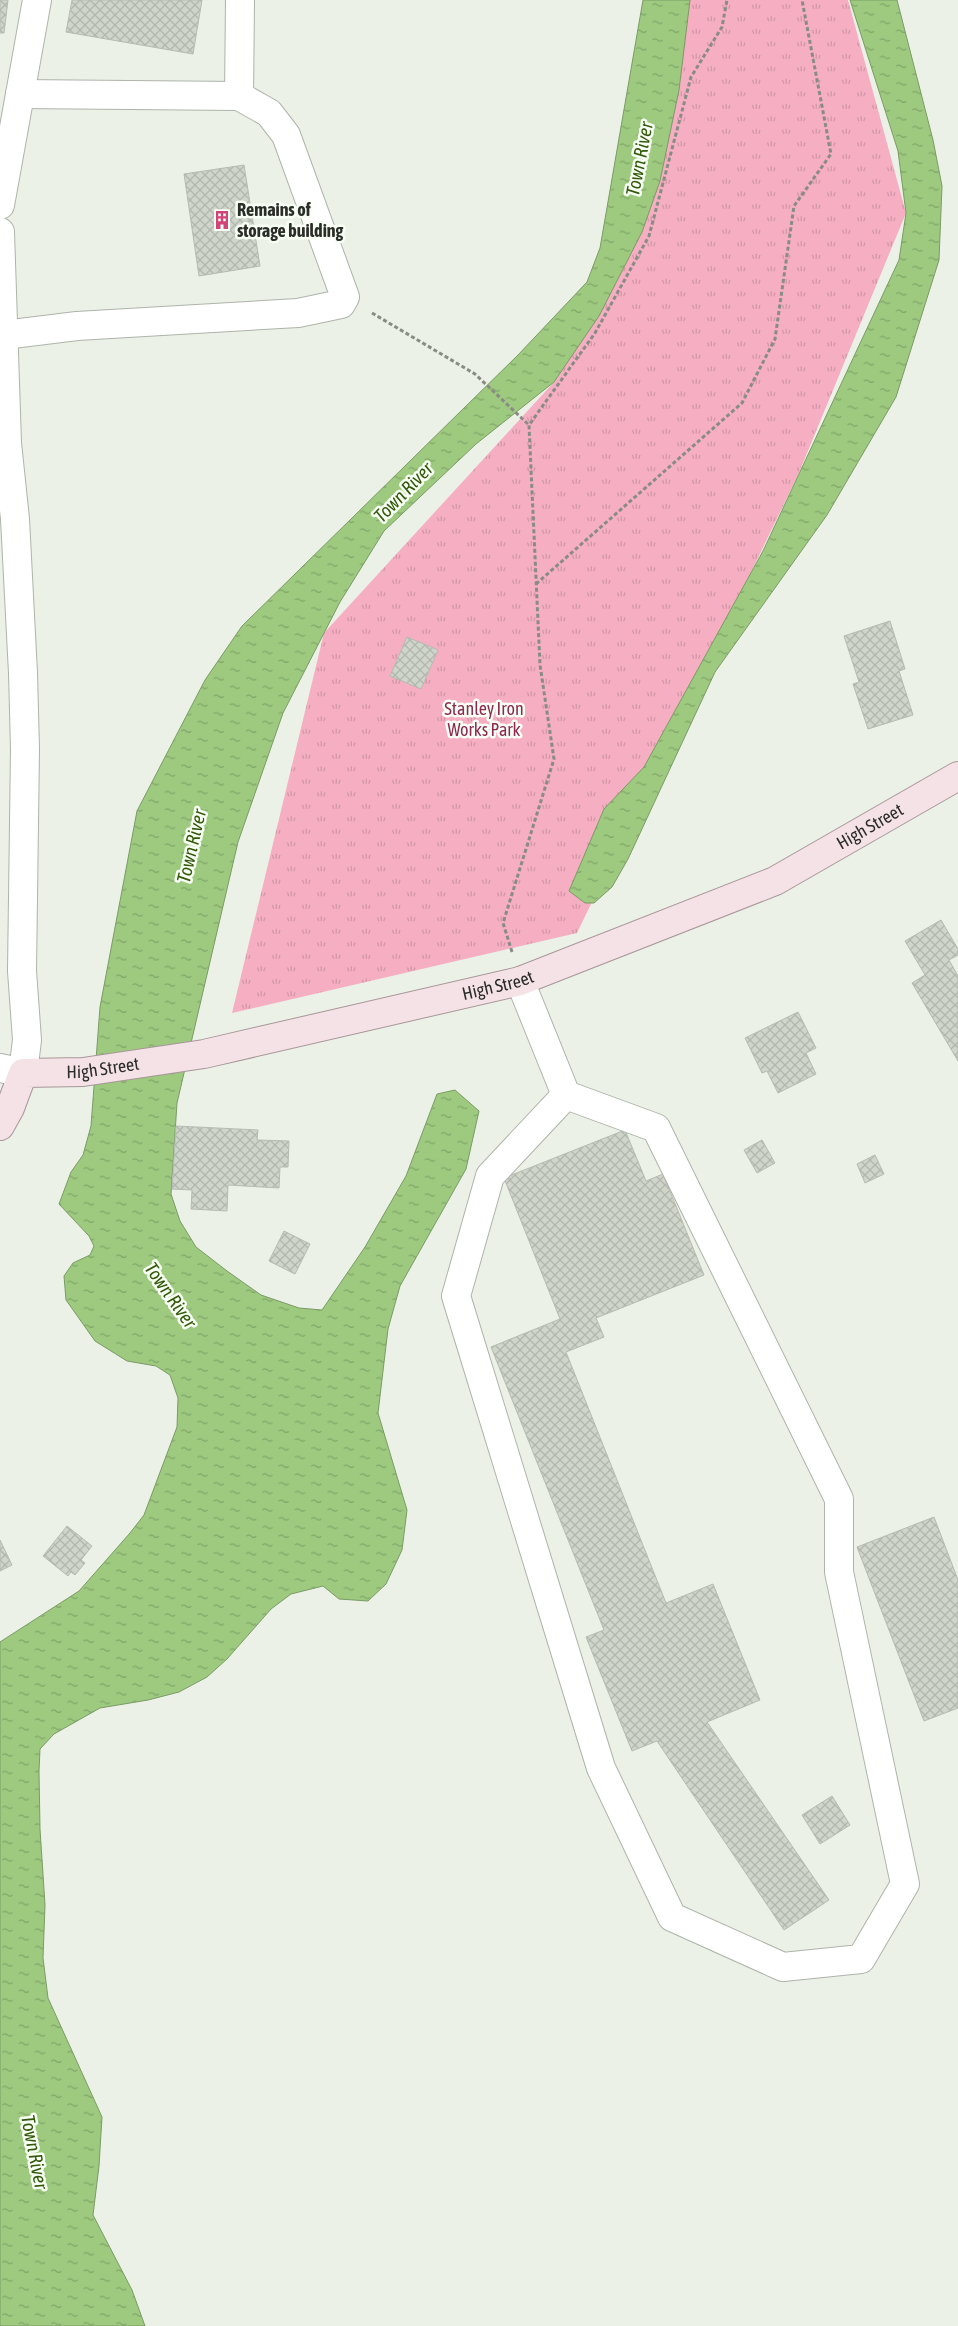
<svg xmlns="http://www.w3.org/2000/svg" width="958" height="2326" viewBox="0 0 958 2326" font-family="'Asap Condensed',sans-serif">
<defs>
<pattern id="grass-tufts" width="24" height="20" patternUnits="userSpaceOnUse" patternTransform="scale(1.25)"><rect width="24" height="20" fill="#f5aec2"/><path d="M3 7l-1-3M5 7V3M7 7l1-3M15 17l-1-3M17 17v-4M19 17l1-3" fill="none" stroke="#d296a7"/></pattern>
<pattern id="water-ripples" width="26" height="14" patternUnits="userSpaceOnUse" patternTransform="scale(1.25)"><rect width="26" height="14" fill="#9dca7f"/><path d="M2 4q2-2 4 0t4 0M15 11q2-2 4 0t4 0" fill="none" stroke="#80a468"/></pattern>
<pattern id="building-cross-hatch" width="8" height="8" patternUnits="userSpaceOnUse" patternTransform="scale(1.25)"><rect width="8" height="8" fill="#cfd5cb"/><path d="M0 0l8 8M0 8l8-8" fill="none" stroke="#b2b7ae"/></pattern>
</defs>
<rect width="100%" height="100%" fill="#ebf1e7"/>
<path fill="url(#grass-tufts)" d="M 688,0 L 848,0 L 906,213 L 798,475 L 577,933 L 232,1013 L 324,633 L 554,382 Z"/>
<g fill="url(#water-ripples)" stroke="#7b9b65">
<path d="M 643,0 L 690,0 L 679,90 L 660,181 L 642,232 L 599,316 L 554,382 L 476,444 L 384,531 L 340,602 L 283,713 L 238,842 L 177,1103 L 171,1194 L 180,1221 L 196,1247 L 227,1271 L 261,1295 L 299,1308 L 322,1310 L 365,1247 L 406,1176 L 437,1094 L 455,1090 L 479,1111 L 466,1169 L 400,1286 L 388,1329 L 378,1413 L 407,1510 L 402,1550 L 386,1584 L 368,1601 L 339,1599 L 323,1586 L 291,1594 L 271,1609 L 227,1659 L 207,1677 L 179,1692 L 148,1700 L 100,1708 L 54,1734 L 40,1749 L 39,1771 L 40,1829 L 45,1905 L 43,1958 L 48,1998 L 102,2117 L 99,2166 L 93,2215 L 132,2290 L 145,2326 L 0,2326 L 0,1642 L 79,1591 L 130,1533 L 144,1515 L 177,1427 L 178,1398 L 170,1375 L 156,1366 L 127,1361 L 95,1341 L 66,1300 L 64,1276 L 73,1263 L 90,1255 L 94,1246 L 89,1236 L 59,1204 L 71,1172 L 83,1155 L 91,1126 L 100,1007 L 137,811 L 205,680 L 242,626 L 518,355 L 587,282 L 600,248 Z"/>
<path d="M 850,0 L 897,0 L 933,140 L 942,186 L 939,260 L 896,397 L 827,515 L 715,672 L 628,859 L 612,887 L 594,903 L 585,903 L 569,891 L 604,809 L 644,767 L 763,551 L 899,260 L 906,213 L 898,151 Z"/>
</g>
<g fill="url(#building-cross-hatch)" stroke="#b5bbb1">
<path d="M 0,0 L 8,0 L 4,33 L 0,33 Z"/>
<path d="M 72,0 L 202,0 L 193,54 L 66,32 Z"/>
<path d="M 244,165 L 260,266 L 199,276 L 184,174 Z"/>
<path d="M 890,621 L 905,669 L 899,671 L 913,715 L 868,729 L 853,684 L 859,682 L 844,636 Z"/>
<path d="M 407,637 L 438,650 L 421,689 L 390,676 Z"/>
<path d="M 941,920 L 958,949 L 958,955 L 949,960 L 958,976 L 958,1061 L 912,983 L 925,975 L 905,941 Z"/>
<path d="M 798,1012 L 816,1048 L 806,1053 L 816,1074 L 778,1093 L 767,1071 L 762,1073 L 745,1038 Z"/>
<path d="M 176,1126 L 258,1130 L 257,1140 L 289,1141 L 288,1167 L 280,1167 L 279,1188 L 228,1185 L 227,1211 L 191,1209 L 192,1190 L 172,1189 Z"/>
<path d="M 625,1130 L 646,1181 L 663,1174 L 704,1275 L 596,1318 L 604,1337 L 566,1352 L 666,1603 L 713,1584 L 760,1700 L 707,1722 L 829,1900 L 784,1930 L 657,1741 L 632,1751 L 586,1637 L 604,1630 L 491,1347 L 560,1319 L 504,1178 Z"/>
<path d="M 762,1140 L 775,1163 L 757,1173 L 744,1150 Z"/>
<path d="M 875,1155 L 884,1174 L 865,1183 L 857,1164 Z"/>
<path d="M 284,1231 L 310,1244 L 295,1274 L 269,1261 Z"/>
<path d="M 934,1517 L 958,1580 L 958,1708 L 924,1721 L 857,1547 Z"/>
<path d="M 67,1526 L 92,1546 L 81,1560 L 85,1563 L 75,1575 L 71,1572 L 68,1576 L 43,1556 Z"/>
<path d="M 0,1540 L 12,1565 L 0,1571 Z"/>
<path d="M 832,1796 L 850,1825 L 820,1844 L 802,1815 Z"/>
</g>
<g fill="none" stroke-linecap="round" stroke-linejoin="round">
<g stroke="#aeb4aa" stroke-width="30">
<g id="minor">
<path d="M 239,96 L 240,0"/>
<path d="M 0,205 L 37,0"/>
<path d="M 0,232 L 7,443 L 15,519 L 23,673 L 25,749 L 22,971 L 27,1040 L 23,1073 L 0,1068"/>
<path d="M 4,335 L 77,326 L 298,313 L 341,304 L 345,297 L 286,135 L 269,113 L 239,96 L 20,94"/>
<path d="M 520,981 L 566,1095 L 656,1128 L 839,1499 L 839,1572 L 905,1884 L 861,1959 L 783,1967 L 672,1917 L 601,1768 L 456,1296 L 490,1176 L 566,1095"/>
</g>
</g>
<g stroke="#a89699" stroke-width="30">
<g id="major">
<path id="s1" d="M 0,1126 L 10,1108 L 23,1073 L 83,1072 L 204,1054 L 520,981 L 775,881 L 958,776"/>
</g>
</g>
<g stroke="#888c85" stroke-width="3" stroke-dasharray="4 2.5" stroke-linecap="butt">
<path d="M 372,313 L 475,374 L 529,425"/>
<path d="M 536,584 L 742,403 L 775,339 L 794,206 L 831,154 L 802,0"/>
<path d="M 512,952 L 503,923 L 554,759 L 540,665 L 529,425 L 595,333 L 649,236 L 691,77 L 722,27 L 727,0"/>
</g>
<use href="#minor" stroke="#fff" stroke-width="28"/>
<use href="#major" stroke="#f4e2e6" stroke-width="28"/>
</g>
<defs>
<g id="building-bare" transform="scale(1.5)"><path d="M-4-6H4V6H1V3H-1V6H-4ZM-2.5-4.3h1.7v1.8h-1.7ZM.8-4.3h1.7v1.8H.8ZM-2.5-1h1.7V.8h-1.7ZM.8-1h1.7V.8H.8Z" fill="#d04479" stroke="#f8fff4" stroke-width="2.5" paint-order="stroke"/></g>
</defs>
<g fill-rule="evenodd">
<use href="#building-bare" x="222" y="220"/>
</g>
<g text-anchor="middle" stroke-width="5" stroke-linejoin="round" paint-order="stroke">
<g font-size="18" font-weight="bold" fill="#2b2d29" stroke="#f8fff4" text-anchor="start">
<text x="237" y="216">Remains of<tspan x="237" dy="21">storage building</tspan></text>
</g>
<g font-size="18" fill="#8e2850" stroke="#f8fff4">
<text x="484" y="715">Stanley Iron<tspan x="484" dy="21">Works Park</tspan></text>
</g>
<g font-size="18" fill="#2b2d29" stroke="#f8fff4">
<text dy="6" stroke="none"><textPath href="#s1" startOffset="948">High Street</textPath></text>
<text dy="6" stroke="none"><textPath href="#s1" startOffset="542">High Street</textPath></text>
<text dy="6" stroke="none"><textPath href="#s1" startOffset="138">High Street</textPath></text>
</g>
<g font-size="19" font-style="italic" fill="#325909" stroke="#f8fff4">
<text transform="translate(639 159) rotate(-79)" y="7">Town River</text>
<text transform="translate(403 492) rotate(-46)" y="7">Town River</text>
<text transform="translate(191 846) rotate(-77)" y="7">Town River</text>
<text transform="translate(171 1295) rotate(55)" y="7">Town River</text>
<text transform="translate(35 2152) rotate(79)" y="7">Town River</text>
</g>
</g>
</svg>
